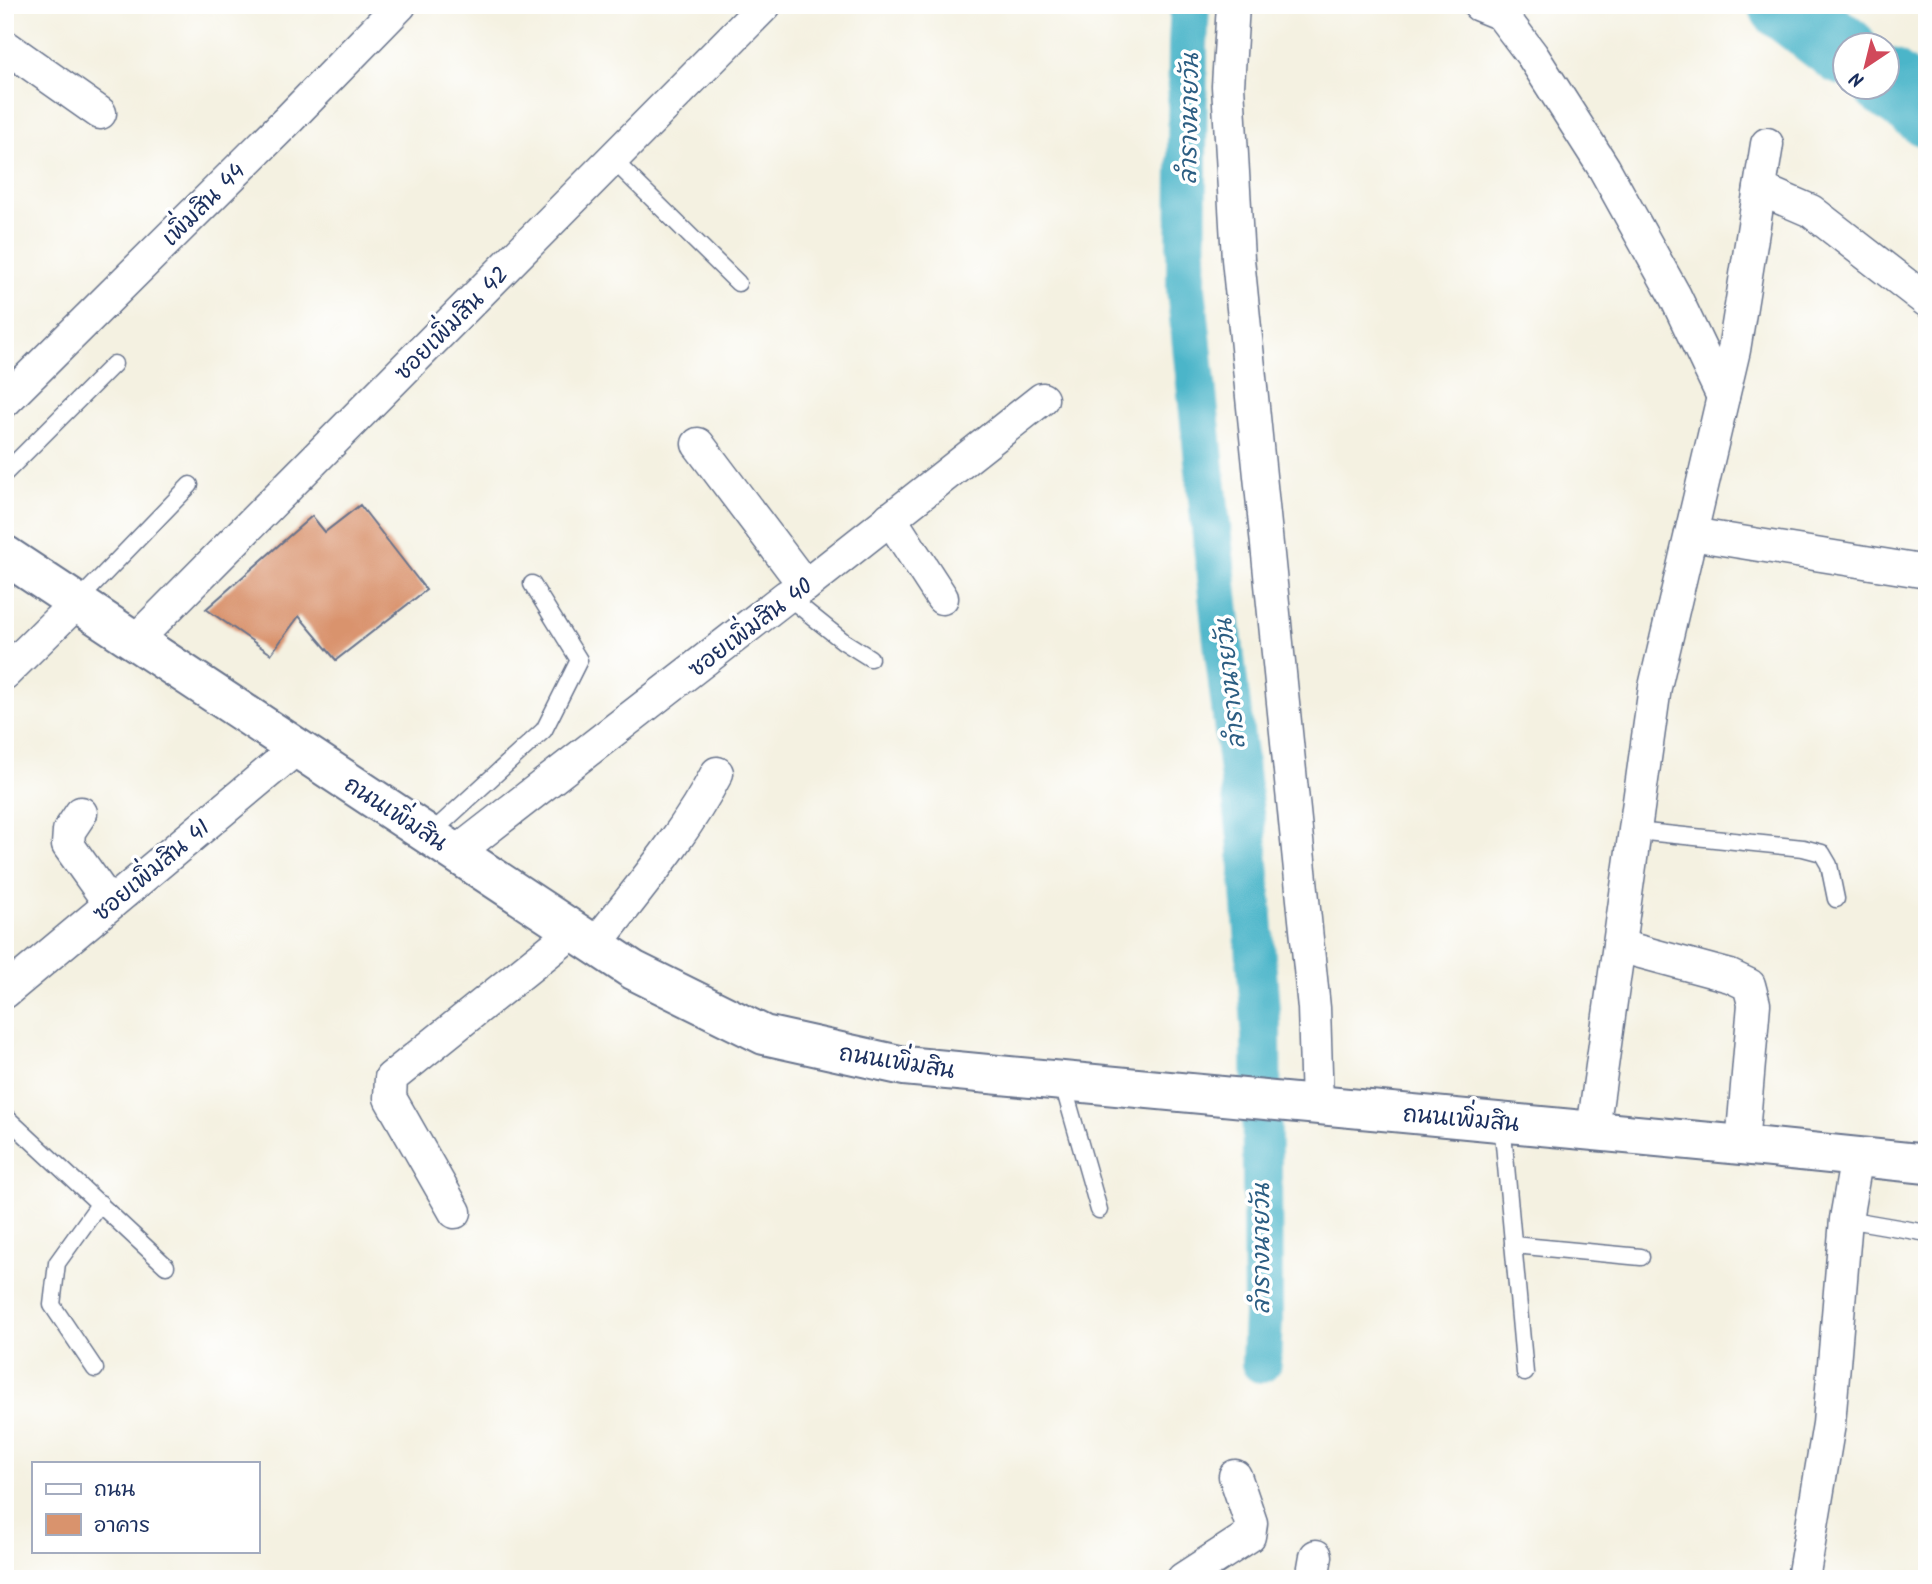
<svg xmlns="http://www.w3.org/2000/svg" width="1932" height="1584" viewBox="0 0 1932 1584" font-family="Kalam,'Playpen Sans Thai',sans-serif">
<rect width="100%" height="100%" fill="#fff"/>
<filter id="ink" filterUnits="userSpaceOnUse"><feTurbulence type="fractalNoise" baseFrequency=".0143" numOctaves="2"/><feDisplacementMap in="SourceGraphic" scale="14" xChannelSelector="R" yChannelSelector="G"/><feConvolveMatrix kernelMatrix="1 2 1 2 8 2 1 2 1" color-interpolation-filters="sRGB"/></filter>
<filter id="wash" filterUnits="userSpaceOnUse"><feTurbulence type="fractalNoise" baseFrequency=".00686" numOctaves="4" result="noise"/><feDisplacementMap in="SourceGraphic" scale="28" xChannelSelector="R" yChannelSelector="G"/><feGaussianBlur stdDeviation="1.57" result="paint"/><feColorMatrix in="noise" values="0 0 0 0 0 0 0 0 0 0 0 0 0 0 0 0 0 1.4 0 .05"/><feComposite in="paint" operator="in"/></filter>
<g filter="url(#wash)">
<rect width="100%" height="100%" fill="#f4f1e1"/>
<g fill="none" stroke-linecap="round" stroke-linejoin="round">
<path stroke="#4bb5c9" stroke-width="40" d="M 1190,5 L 1188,44 L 1186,288 L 1223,642 L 1247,837 L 1261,1025 L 1263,1317 L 1261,1363"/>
<g stroke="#4bb5c9" stroke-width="70">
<path d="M 1784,5 L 1844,51"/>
<path d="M 1886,82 L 1927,112"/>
</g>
</g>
<g id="blocks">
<path fill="#d9936d" d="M 360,505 L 426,590 L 336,660 L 299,616 L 271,654 L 206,609 L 312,516 L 325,532 Z"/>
</g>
</g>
<g filter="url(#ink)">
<use href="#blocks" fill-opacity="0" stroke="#67738c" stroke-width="2"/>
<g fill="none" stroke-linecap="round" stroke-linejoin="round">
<g stroke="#67738c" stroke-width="19">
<g id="service">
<path d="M 612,159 L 738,283"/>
<path d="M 5,473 L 114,364"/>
<path d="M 787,596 L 843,641 L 870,658"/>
<path d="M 77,602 L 190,485"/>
<path d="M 1636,831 L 1803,848 L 1822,853 L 1829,865 L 1836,899"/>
<path d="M 429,835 L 544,730 L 579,660 L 532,584"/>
<path d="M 1062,1081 L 1099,1210"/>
<path d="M 5,1116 L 166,1266"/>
<path d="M 1502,1122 L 1525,1373"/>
<path d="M 1846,1219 L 1927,1233"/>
<path d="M 1513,1245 L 1641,1257"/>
<path d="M 95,1369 L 52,1305 L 57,1263 L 100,1203"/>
</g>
</g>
<g stroke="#67738c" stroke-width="35">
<g id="minor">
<path d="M 1233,5 L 1228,86 L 1238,259 L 1314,1008 L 1317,1104"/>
<path d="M 1479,5 L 1501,14 L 1532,55 L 1604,168 L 1675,296 L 1723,397"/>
<path d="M 5,46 L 100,113"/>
<path d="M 1760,189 L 1811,211 L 1927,301"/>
<path d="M 5,401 L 290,118 L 400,5"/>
<path d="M 698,444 L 805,586"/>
<path d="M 890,518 L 942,598"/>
<path d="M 1691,534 L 1927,572"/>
<path d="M 136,640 L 765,5"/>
<path d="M 5,673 L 77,602"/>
<path d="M 81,813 L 69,831 L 68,845 L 110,904"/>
<path d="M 456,853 L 787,596 L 805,586 L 1042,399"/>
<path d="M 595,945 C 638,889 684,836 717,773"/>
<path d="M 1619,946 L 1730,976 L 1749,985 L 1754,1004 L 1742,1145"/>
<path d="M 5,992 L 297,748"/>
<path d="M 1593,1130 L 1655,687 L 1734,350 L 1767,144"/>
<path d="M 455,1212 L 390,1098 L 391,1078 L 574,931"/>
<path d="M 1183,1579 L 1249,1536 L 1251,1523 L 1235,1476"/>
<path d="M 1312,1579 L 1316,1556"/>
<path d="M 1803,1579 L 1829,1424 L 1846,1219 L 1857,1156"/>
</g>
</g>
<g stroke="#67738c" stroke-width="42">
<path id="tertiary" d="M 5,555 L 633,970 L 764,1035 L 904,1066 L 1742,1145 L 1927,1164"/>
</g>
<use href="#service" stroke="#fff" stroke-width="16"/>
<use href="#minor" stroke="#fff" stroke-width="32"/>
<use href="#tertiary" stroke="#fff" stroke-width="38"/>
</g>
</g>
<g text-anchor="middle" stroke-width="7" stroke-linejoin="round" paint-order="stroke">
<g font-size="23" fill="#1b2f5e" stroke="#fff">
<text transform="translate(203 204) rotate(-45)" y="8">เพิ่มสิน 44</text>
<text transform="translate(451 323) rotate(-45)" y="8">ซอยเพิ่มสิน 42</text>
<text transform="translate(750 627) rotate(-37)" y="8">ซอยเพิ่มสิน 40</text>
<text transform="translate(396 813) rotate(33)" y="8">ถนนเพิ่มสิน</text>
<text transform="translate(151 870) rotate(-40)" y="8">ซอยเพิ่มสิน 41</text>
<text transform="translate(897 1061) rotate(9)" y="8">ถนนเพิ่มสิน</text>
<text transform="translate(1461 1118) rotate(5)" y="8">ถนนเพิ่มสิน</text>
</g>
<g font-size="24" font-style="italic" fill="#2c5e83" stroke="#fff">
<text transform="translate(1189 119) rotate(-89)" y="8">ลำรางนายวัน</text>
<text transform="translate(1230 684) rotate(-96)" y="8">ลำรางนายวัน</text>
<text transform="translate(1261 1249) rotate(-90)" y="8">ลำรางนายวัน</text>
</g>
</g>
<rect width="1932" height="1584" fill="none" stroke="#fff" stroke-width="28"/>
<rect x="32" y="1462" width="228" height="91" fill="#ffffff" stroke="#a4acbf" stroke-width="2"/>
<rect x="46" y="1484" width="35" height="10" fill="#ffffff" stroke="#a4acbf" stroke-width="2"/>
<text x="94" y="1496" font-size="21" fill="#1b2f5e">ถนน</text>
<rect x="46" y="1514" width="35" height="21" fill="#d9936d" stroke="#a4acbf" stroke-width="2"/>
<text x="94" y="1532" font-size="21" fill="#1b2f5e">อาคาร</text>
<g transform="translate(1866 66) rotate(215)"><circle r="33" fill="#ffffff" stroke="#a4acbf" stroke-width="2"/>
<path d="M0-5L12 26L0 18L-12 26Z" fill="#d1495b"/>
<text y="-10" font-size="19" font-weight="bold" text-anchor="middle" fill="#1b2f5e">N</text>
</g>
</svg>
